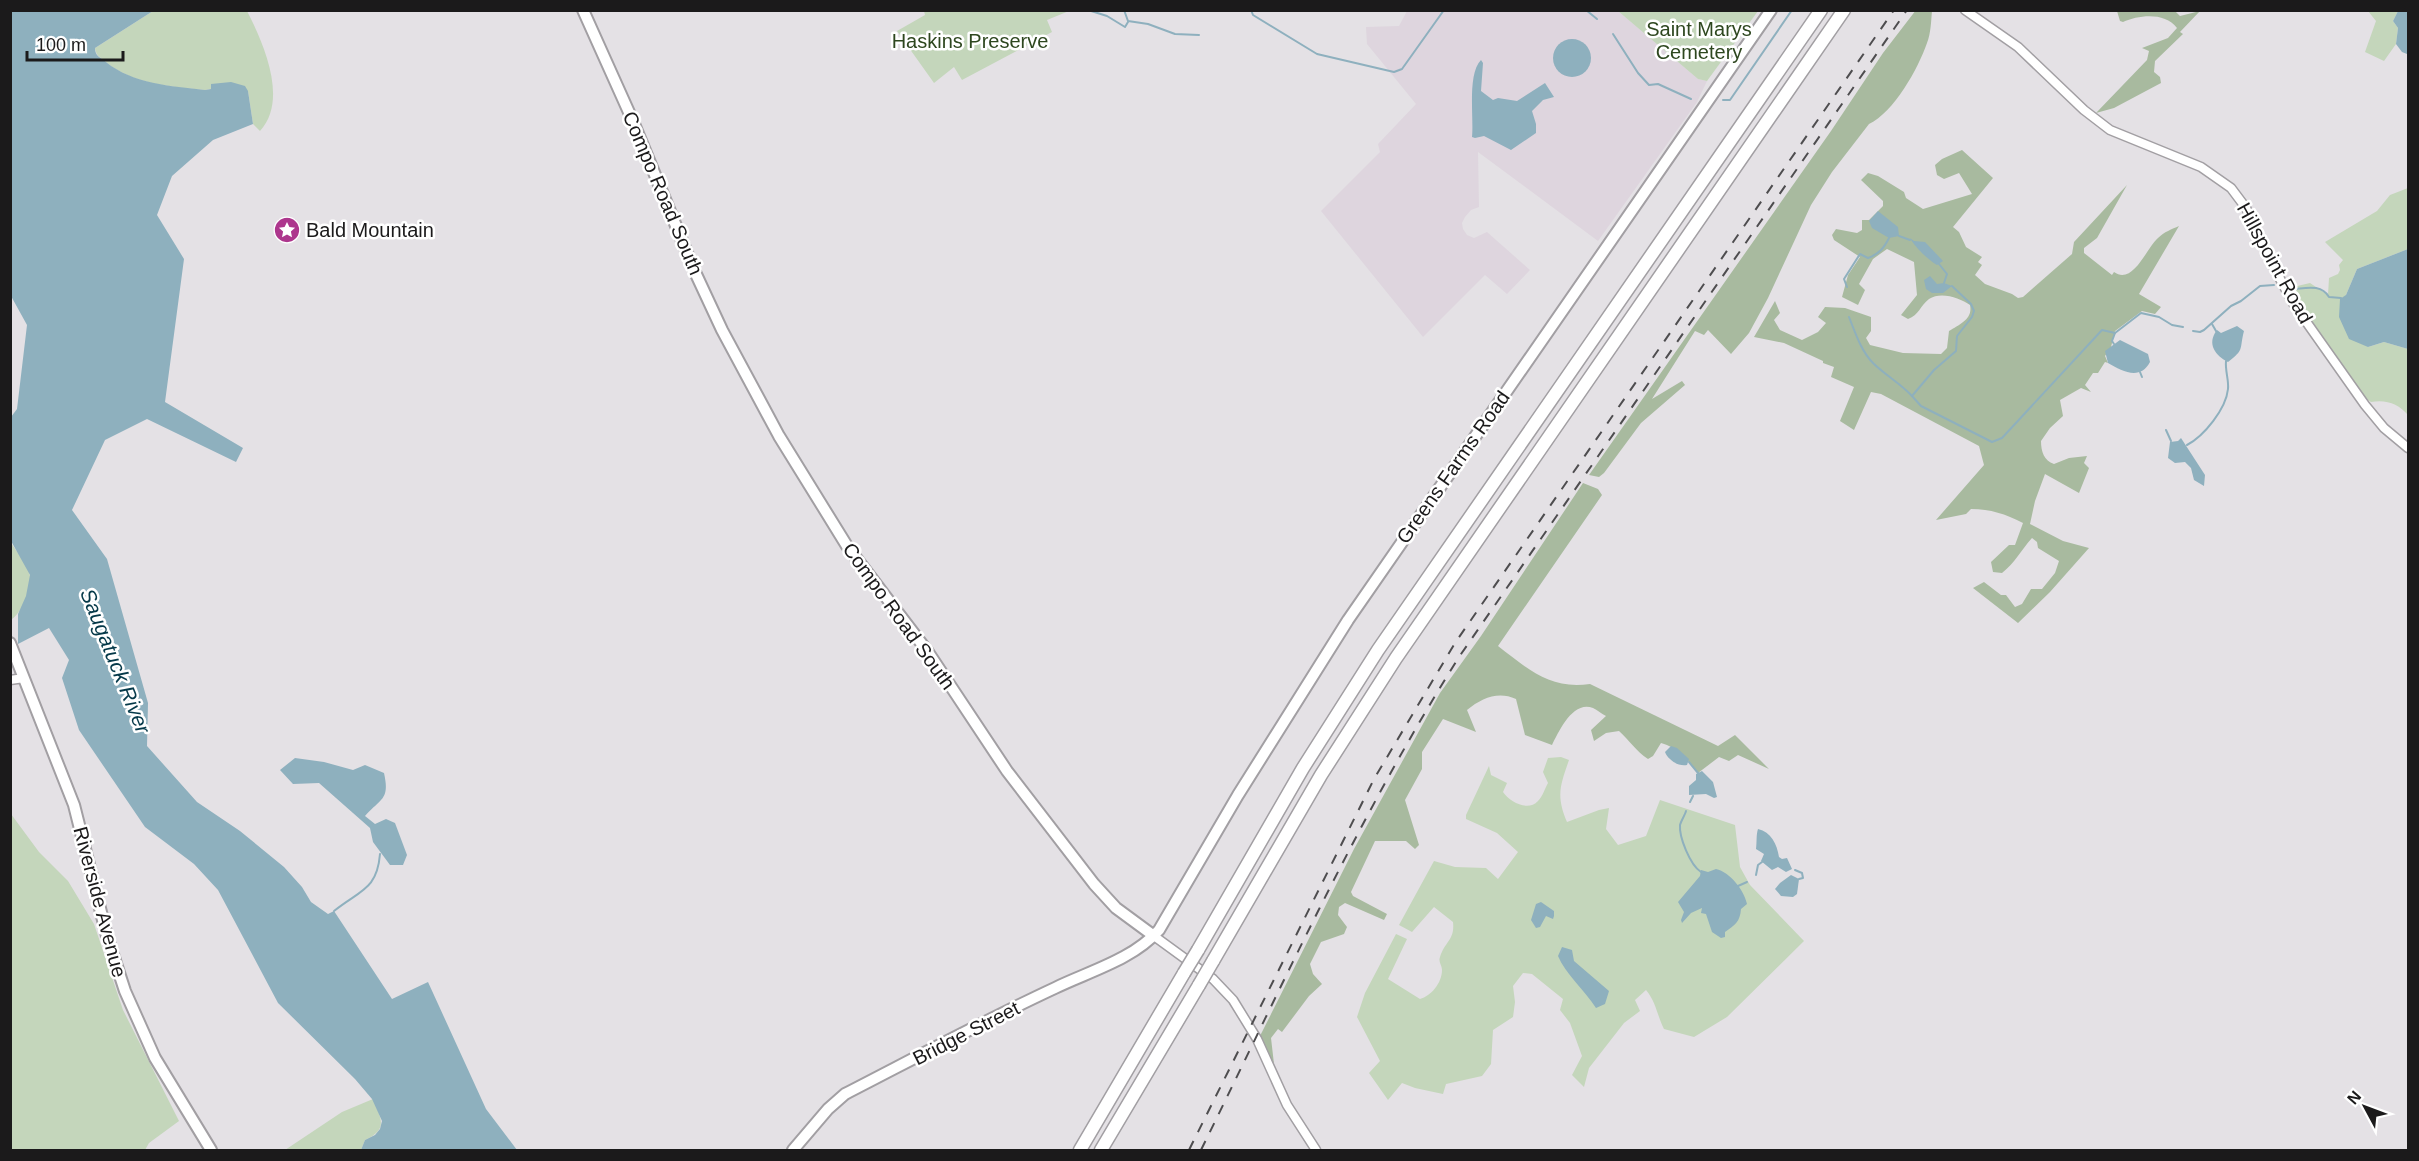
<svg xmlns="http://www.w3.org/2000/svg" width="2419" height="1161" viewBox="0 0 2419 1161" font-family="Helvetica,sans-serif">
<rect width="100%" height="100%" fill="#e4e1e5"/>
<path fill="#ded5de" d="M 1407,11 L 1618,11 L 1698,79 L 1707,81 L 1697,102 L 1598,241 L 1478,152 L 1479,207 L 1471,210 L 1465,217 L 1462,223 L 1463,229 L 1467,235 L 1474,238 L 1487,232 L 1530,270 L 1507,294 L 1485,275 L 1423,337 L 1321,211 L 1380,152 L 1378,144 L 1416,104 L 1367,44 L 1366,27 L 1399,26 Z"/>
<g fill="#c4d6bb">
<path d="M 153,11 L 247,11 C 263,42 289,100 260,131 L 253,124 L 248,91 L 211,84 L 211,89 L 205,90 C 171,87 132,84 106,62 C 100,57 96,56 95,48 Z"/>
<path d="M 924,11 L 924,10 L 1069,11 L 1047,20 L 1052,32 L 962,80 L 954,67 L 934,83 L 897,31 L 925,15 Z"/>
<path d="M 1618,11 L 1758,11 L 1707,81 L 1698,79 Z"/>
<path d="M 2368,11 L 2398,11 L 2393,21 L 2398,28 L 2396,44 L 2384,61 L 2365,52 L 2376,21 Z"/>
<path d="M 2408,188 L 2408,249 L 2357,269 L 2346,295 L 2368,347 L 2384,342 L 2408,349 L 2408,415 C 2399,404 2386,399 2371,402 L 2364,397 L 2291,291 L 2293,287 L 2310,283 L 2328,295 L 2329,278 L 2338,274 L 2340,270 L 2339,265 L 2343,260 L 2325,242 L 2377,211 L 2390,195 Z"/>
<path d="M 10,541 C 16,551 28,565 30,576 C 32,591 22,612 11,620 Z"/>
<path d="M 1561,757 L 1569,760 C 1560,786 1556,796 1567,822 L 1599,810 L 1609,808 L 1606,829 L 1618,845 L 1646,836 L 1660,800 L 1735,825 L 1740,867 L 1750,885 L 1804,941 L 1727,1017 L 1694,1037 L 1664,1029 C 1657,1015 1656,1002 1646,990 L 1635,1000 L 1640,1011 L 1624,1023 L 1589,1068 L 1584,1087 L 1572,1075 L 1582,1056 L 1570,1023 L 1560,1010 L 1563,999 L 1532,974 L 1523,973 L 1513,986 L 1515,1002 L 1513,1017 L 1493,1030 L 1491,1064 L 1482,1076 L 1446,1084 L 1443,1094 L 1415,1088 L 1402,1083 L 1388,1100 L 1369,1073 L 1380,1061 L 1357,1017 L 1365,993 L 1396,934 L 1407,939 L 1388,979 L 1420,999 C 1431,996 1442,983 1442,970 C 1442,965 1438,962 1440,957 C 1445,941 1455,940 1453,922 L 1434,907 L 1412,932 L 1399,925 L 1434,861 L 1455,867 L 1486,868 L 1498,879 L 1518,852 L 1497,833 L 1466,819 L 1466,815 L 1489,766 L 1491,775 L 1507,783 L 1503,792 C 1510,802 1528,812 1538,801 C 1543,796 1545,788 1548,783 L 1543,772 L 1548,758 Z"/>
<path d="M 11,814 L 39,852 L 68,881 L 94,924 L 123,1010 L 179,1121 L 149,1143 L 145,1150 L 11,1150 Z"/>
<path d="M 373,1099 C 381,1119 389,1129 365,1140 L 361,1150 L 285,1150 L 342,1112 Z"/>
</g>
<g fill="#a8ba9f">
<path d="M 1916,10 L 1932,11 C 1931,21 1931,33 1927,43 C 1918,69 1894,112 1869,124 L 1832,172 L 1811,205 L 1768,298 L 1749,333 L 1731,354 L 1708,330 L 1704,335 L 1695,331 L 1652,399 L 1682,381 L 1685,385 L 1641,423 L 1604,473 L 1599,477 L 1589,475 L 1831,131 L 1883,53 Z"/>
<path d="M 2117,11 L 2175,11 L 2180,16 L 2200,11 L 2180,32 L 2183,34 L 2155,61 L 2154,72 L 2160,77 L 2161,83 L 2114,108 L 2096,113 L 2147,60 L 2149,51 L 2142,48 L 2168,38 L 2177,28 C 2165,12 2139,15 2123,22 L 2120,21 Z"/>
<path d="M 1962,150 L 1993,178 L 1953,227 L 1959,232 L 1966,247 L 1982,257 L 1978,262 L 1982,265 L 1975,275 L 1985,284 L 2012,294 L 2018,298 L 2023,297 L 2072,254 L 2074,242 L 2127,185 L 2097,238 L 2084,248 L 2084,253 L 2112,275 L 2114,272 C 2133,286 2147,247 2158,238 C 2164,232 2172,229 2179,226 L 2139,294 L 2161,307 L 2155,314 L 2142,311 L 2115,331 L 2111,347 L 2105,356 L 2108,363 L 2105,362 L 2098,373 L 2093,373 L 2085,385 L 2091,392 L 2081,388 L 2060,400 L 2063,416 L 2050,428 L 2041,441 C 2041,451 2044,461 2054,464 L 2069,458 L 2087,456 L 2084,463 L 2089,468 L 2079,493 L 2045,474 L 2035,501 L 2030,524 L 2063,541 L 2089,548 L 2050,592 L 2018,623 L 1973,588 L 1984,582 L 2001,595 L 2006,595 L 2015,607 L 2022,604 L 2031,589 L 2042,589 L 2055,573 L 2059,561 L 2038,548 L 2037,542 L 2032,538 C 2021,550 2015,563 2002,573 L 1993,572 L 1991,562 L 2009,545 L 2015,545 L 2023,523 C 2005,514 1991,509 1971,509 L 1966,514 L 1936,520 L 1984,465 L 1979,446 L 1881,394 L 1871,392 L 1854,430 L 1840,421 L 1854,387 L 1831,377 L 1834,367 L 1823,363 L 1823,361 L 1784,343 L 1754,337 L 1775,301 L 1780,313 L 1774,320 L 1780,330 L 1802,340 L 1818,332 L 1826,323 L 1818,317 L 1825,307 L 1845,308 L 1871,317 L 1871,331 L 1866,338 L 1870,345 L 1903,353 L 1941,354 L 1947,348 L 1949,331 C 1960,324 1973,319 1970,305 C 1960,298 1941,291 1929,299 C 1920,306 1919,315 1908,319 L 1901,315 L 1917,295 L 1914,262 L 1887,249 L 1873,259 L 1859,284 L 1865,290 L 1858,305 L 1842,297 L 1848,275 L 1860,257 L 1834,240 L 1832,235 L 1836,229 L 1857,233 L 1862,230 L 1862,220 L 1869,220 L 1883,206 L 1883,201 L 1861,180 L 1868,173 L 1878,176 L 1904,192 L 1906,198 L 1923,209 L 1972,194 L 1959,173 L 1944,179 L 1937,175 L 1935,165 L 1942,159 Z"/>
<path d="M 1583,483 L 1598,489 L 1602,495 L 1498,646 C 1528,669 1550,690 1590,684 L 1718,746 L 1735,735 L 1769,769 L 1738,755 L 1729,761 L 1719,757 L 1698,773 C 1684,757 1683,750 1661,743 L 1653,756 L 1648,759 C 1636,751 1630,741 1619,731 L 1606,733 L 1594,741 L 1591,730 L 1606,716 C 1602,714 1597,710 1593,708 C 1573,700 1559,731 1552,745 L 1525,735 L 1516,699 C 1498,691 1482,698 1467,710 L 1476,732 L 1443,719 L 1422,752 L 1422,769 L 1405,800 L 1419,845 L 1415,849 L 1406,841 L 1375,841 L 1351,892 L 1353,896 L 1387,914 L 1384,920 L 1345,903 L 1339,907 L 1338,915 L 1347,927 L 1344,934 L 1321,942 L 1310,964 L 1313,974 L 1322,984 L 1309,996 L 1282,1032 L 1278,1029 L 1271,1038 L 1274,1064 L 1260,1036 L 1354,849 L 1440,693 L 1481,636 Z"/>
</g>
<g fill="#8eb0be">
<path d="M 11,10 L 153,11 L 95,48 C 95,56 100,57 106,62 C 133,84 171,86 205,90 L 211,89 L 211,84 L 231,82 L 245,86 L 248,91 L 253,124 L 213,140 L 172,176 L 157,215 L 184,259 L 165,402 L 243,448 L 236,462 L 147,419 L 105,440 L 72,510 L 107,559 L 148,703 L 147,746 L 197,802 L 240,831 L 284,867 L 302,887 L 311,902 L 328,914 L 334,911 L 392,999 L 428,982 L 486,1109 L 517,1150 L 361,1150 L 365,1140 L 375,1135 L 380,1129 L 382,1121 L 372,1099 L 355,1079 L 278,1003 L 218,890 L 194,864 L 145,827 L 79,730 L 62,678 L 69,660 L 49,628 L 18,644 L 18,614 L 26,596 L 30,575 L 11,541 L 11,417 L 17,409 L 27,325 L 11,296 Z"/>
<path d="M 2398,11 L 2408,11 L 2408,61 L 2407,54 L 2402,52 L 2396,44 L 2398,28 L 2393,21 Z"/>
<circle cx="1572" cy="58" r="19"/>
<path d="M 1481,60 L 1483,63 L 1481,91 L 1493,100 L 1498,98 L 1517,101 L 1545,83 L 1554,97 L 1543,100 L 1532,111 L 1536,124 L 1536,133 L 1511,150 L 1484,136 L 1475,138 L 1472,137 C 1474,118 1467,74 1481,60 Z"/>
<path d="M 1878,211 L 1898,227 L 1899,236 L 1889,238 L 1872,228 L 1869,221 Z"/>
<path d="M 1910,238 L 1914,241 L 1925,242 L 1943,261 L 1937,265 C 1928,260 1914,246 1910,238 Z"/>
<path d="M 2408,249 L 2408,349 L 2384,342 L 2368,347 L 2349,339 L 2339,317 L 2340,299 L 2346,295 L 2357,269 Z"/>
<path d="M 1930,276 L 1937,284 L 1944,283 L 1952,286 L 1943,293 L 1932,293 L 1926,289 L 1924,280 Z"/>
<path d="M 2237,326 L 2244,331 C 2239,350 2245,349 2228,362 C 2216,356 2206,344 2217,330 L 2221,333 Z"/>
<path d="M 2120,340 L 2148,354 L 2150,362 C 2140,381 2122,371 2108,363 L 2105,351 Z"/>
<path d="M 2181,438 L 2205,475 L 2204,486 L 2194,480 L 2191,468 L 2185,462 L 2175,463 L 2168,458 L 2170,442 L 2178,441 Z"/>
<path d="M 1671,746 L 1677,748 L 1689,759 L 1687,765 C 1679,767 1668,760 1665,752 Z"/>
<path d="M 295,758 L 324,762 L 353,770 L 365,765 L 384,773 C 390,800 381,798 365,816 L 375,824 L 386,819 L 395,823 L 407,855 L 403,865 L 390,865 L 373,842 L 370,828 L 319,783 L 293,784 L 280,770 Z"/>
<path d="M 1702,771 L 1713,782 L 1717,797 L 1714,798 L 1706,794 L 1689,795 L 1689,786 L 1696,780 L 1696,774 Z"/>
<path d="M 1758,829 C 1771,832 1777,844 1779,857 L 1782,859 L 1787,858 L 1792,869 L 1786,872 L 1778,867 L 1772,870 L 1761,861 L 1764,854 L 1756,849 C 1757,842 1756,835 1758,829 Z"/>
<path d="M 1716,869 C 1730,872 1744,890 1747,904 L 1741,909 C 1740,922 1735,925 1725,932 L 1725,937 L 1721,938 L 1712,932 L 1706,914 L 1701,913 L 1702,908 L 1691,913 L 1682,923 L 1681,920 L 1684,912 L 1678,902 L 1700,876 L 1701,870 L 1708,872 Z"/>
<path d="M 1791,875 L 1799,879 L 1797,894 L 1793,897 L 1781,896 L 1775,889 L 1780,883 Z"/>
<path d="M 1541,902 L 1554,911 L 1554,916 L 1553,919 L 1546,916 L 1540,927 L 1536,928 L 1531,920 L 1536,904 Z"/>
<path d="M 1562,947 L 1572,950 L 1574,961 L 1609,991 L 1605,1004 L 1596,1008 C 1585,991 1565,973 1558,956 Z"/>
</g>
<g fill="none" stroke-linecap="round" stroke-linejoin="round">
<g stroke="#8eb0be" stroke-width="2">
<path d="M 1088,10 L 1107,16 L 1125,27 L 1128,22"/>
<path d="M 1124,10 L 1128,21 L 1148,24 L 1175,34 L 1199,35"/>
<path d="M 1251,10 L 1253,15 L 1317,54 L 1394,72 L 1402,69 L 1444,10"/>
<path d="M 1586,10 L 1597,19"/>
<path d="M 1613,34 L 1638,73 L 1649,85 L 1658,84 L 1691,99"/>
<path d="M 1723,100 L 1730,100 L 1792,10"/>
<path d="M 1899,236 L 1910,240"/>
<path d="M 1939,264 L 1947,274 L 1944,283"/>
<path d="M 1952,286 L 1971,304 L 1974,311 L 1972,317 L 1957,336 L 1956,351 L 1934,370 L 1912,396 L 1921,406 L 1992,442 L 2002,438 L 2102,330 L 2115,333 L 2141,313 L 2159,317 L 2172,325 L 2183,327"/>
<path d="M 1847,287 L 1844,279 L 1860,254 L 1868,258 C 1879,254 1884,248 1889,238"/>
<path d="M 2294,289 C 2307,288 2321,284 2329,297 L 2341,298"/>
<path d="M 1849,317 C 1855,332 1861,351 1873,363 C 1885,375 1900,383 1912,396"/>
<path d="M 2212,324 L 2216,331"/>
<path d="M 2193,331 L 2200,332 L 2204,330 L 2231,306 L 2241,301 L 2260,286 L 2274,285"/>
<path d="M 2114,344 L 2112,341 L 2115,333"/>
<path d="M 2140,372 L 2142,377"/>
<path d="M 2166,430 L 2171,441"/>
<path d="M 2187,445 C 2204,436 2226,409 2228,389 C 2229,380 2225,371 2226,361"/>
<path d="M 1689,762 L 1698,773"/>
<path d="M 1690,802 L 1693,796"/>
<path d="M 1686,811 C 1685,815 1681,821 1680,825 C 1679,837 1690,865 1701,872"/>
<path d="M 1795,870 L 1802,873 L 1803,878 L 1799,879"/>
<path d="M 1756,875 L 1758,865 L 1762,862"/>
<path d="M 1738,886 L 1747,882"/>
<path d="M 334,911 C 360,890 377,890 380,854"/>
</g>
<g stroke="#a29fa3" stroke-width="11">
<g id="minor">
<path d="M 1965,10 L 2018,47 L 2084,110 L 2110,130 L 2201,167 L 2231,188 L 2246,208 L 2272,264 L 2293,303 L 2365,405 L 2384,428 L 2408,448"/>
<path d="M 10,680 L 24,678"/>
<path d="M 1154,936 L 1213,979 L 1233,1000 L 1257,1039 L 1287,1105 L 1316,1150"/>
</g>
</g>
<g stroke="#a29fa3" stroke-width="14">
<g id="major">
<path d="M 583,10 L 632,119 L 695,272 L 722,330 L 779,436 L 847,546 L 928,652 L 1007,771 L 1094,884 L 1116,908 L 1154,936"/>
<path d="M 10,643 L 74,805 L 107,936 L 125,991 L 155,1058 L 211,1150"/>
<path d="M 793,1150 L 828,1109 L 845,1094 C 915,1058 984,1021 1055,988 C 1090,971 1132,960 1159,930 L 1238,795 L 1348,620 L 1771,10"/>
</g>
</g>
<g stroke="#a29fa3" stroke-width="15">
<g id="highway">
<path d="M 1198,950 L 1303,768 L 1378,650 L 1821,10"/>
<path d="M 1213,961 L 1321,775 L 1396,658 L 1844,10"/>
<path d="M 1080,1150 L 1184,973"/>
<path d="M 1101,1150 L 1199,985"/>
</g>
</g>
<use href="#minor" stroke="#fff" stroke-width="8"/>
<use href="#major" stroke="#fff" stroke-width="10"/>
<use href="#highway" stroke="#fff" stroke-width="12"/>
<g stroke="#4e4d4f" stroke-width="2" stroke-dasharray="10 10" stroke-linecap="butt">
<path d="M 1189,1150 L 1374,779 L 1455,643 L 1894,10"/>
<path d="M 1201,1150 C 1283,984 1360,814 1459,657 L 1907,10"/>
</g>
<g stroke="#a29fa3" stroke-width="15" stroke-linecap="butt">
<g id="highway-bridge">
<path d="M 1184,973 L 1198,950"/>
<path d="M 1199,985 L 1213,961"/>
</g>
</g>
<use href="#highway-bridge" stroke="#fff" stroke-width="12"/>
</g>
<defs>
<g id="sight-disc" transform="scale(1.35)"><circle r="9.5" fill="#ad368d" stroke="#fff"/><path d="M0-6L1.8-2.2L6-1.7L2.9 1.2L3.7 5.4L0 3.3L-3.7 5.4L-2.9 1.2L-6-1.7L-1.8-2.2Z" fill="#fff"/></g>
</defs>
<g fill-rule="evenodd">
<use href="#sight-disc" x="287" y="230"/>
</g>
<g text-anchor="middle" stroke-width="5" stroke-linejoin="round" paint-order="stroke">
<g font-size="20" fill="#2e471f" stroke="#fff">
<text x="1699" y="36">Saint Marys<tspan x="1699" dy="23">Cemetery</tspan></text>
<text x="970" y="48">Haskins Preserve</text>
</g>
<g font-size="20" fill="#1b1a1b" stroke="#fff">
<text transform="translate(663 193) rotate(67)" y="7">Compo Road South</text>
<text transform="translate(2275 263) rotate(61)" y="7">Hillspoint Road</text>
<text transform="translate(1453 467) rotate(-55)" y="7">Greens Farms Road</text>
<text transform="translate(899 616) rotate(54)" y="7">Compo Road South</text>
<text transform="translate(100 902) rotate(75)" y="7">Riverside Avenue</text>
<text transform="translate(966 1033) rotate(-27)" y="7">Bridge Street</text>
</g>
<g font-size="20" fill="#1b1a1b" stroke="#fff" text-anchor="start">
<text x="306" y="237">Bald Mountain</text>
</g>
<g font-size="21" font-style="italic" fill="#053949" stroke="#fff">
<text transform="translate(115 661) rotate(68)" y="7">Saugatuck River</text>
</g>
</g>
<rect width="2419" height="1161" fill="none" stroke="#1b1a1b" stroke-width="24"/>
<g transform="translate(2365 1107) rotate(311)" stroke="#ffffff" stroke-width="4.5" paint-order="stroke">
<path d="M0-4.5L10 22L0 15L-10 22Z" fill="#1b1a1b"/>
<text y="-9" font-size="16" font-weight="bold" text-anchor="middle" fill="#1b1a1b">N</text>
</g>
<path d="M27 51v9h96v-9" fill="none" stroke="#1b1a1b" stroke-width="3"/>
<text x="36" y="51" font-size="18" fill="#1b1a1b" stroke="#ffffff" stroke-width="4.5" paint-order="stroke">100 m</text>
</svg>
